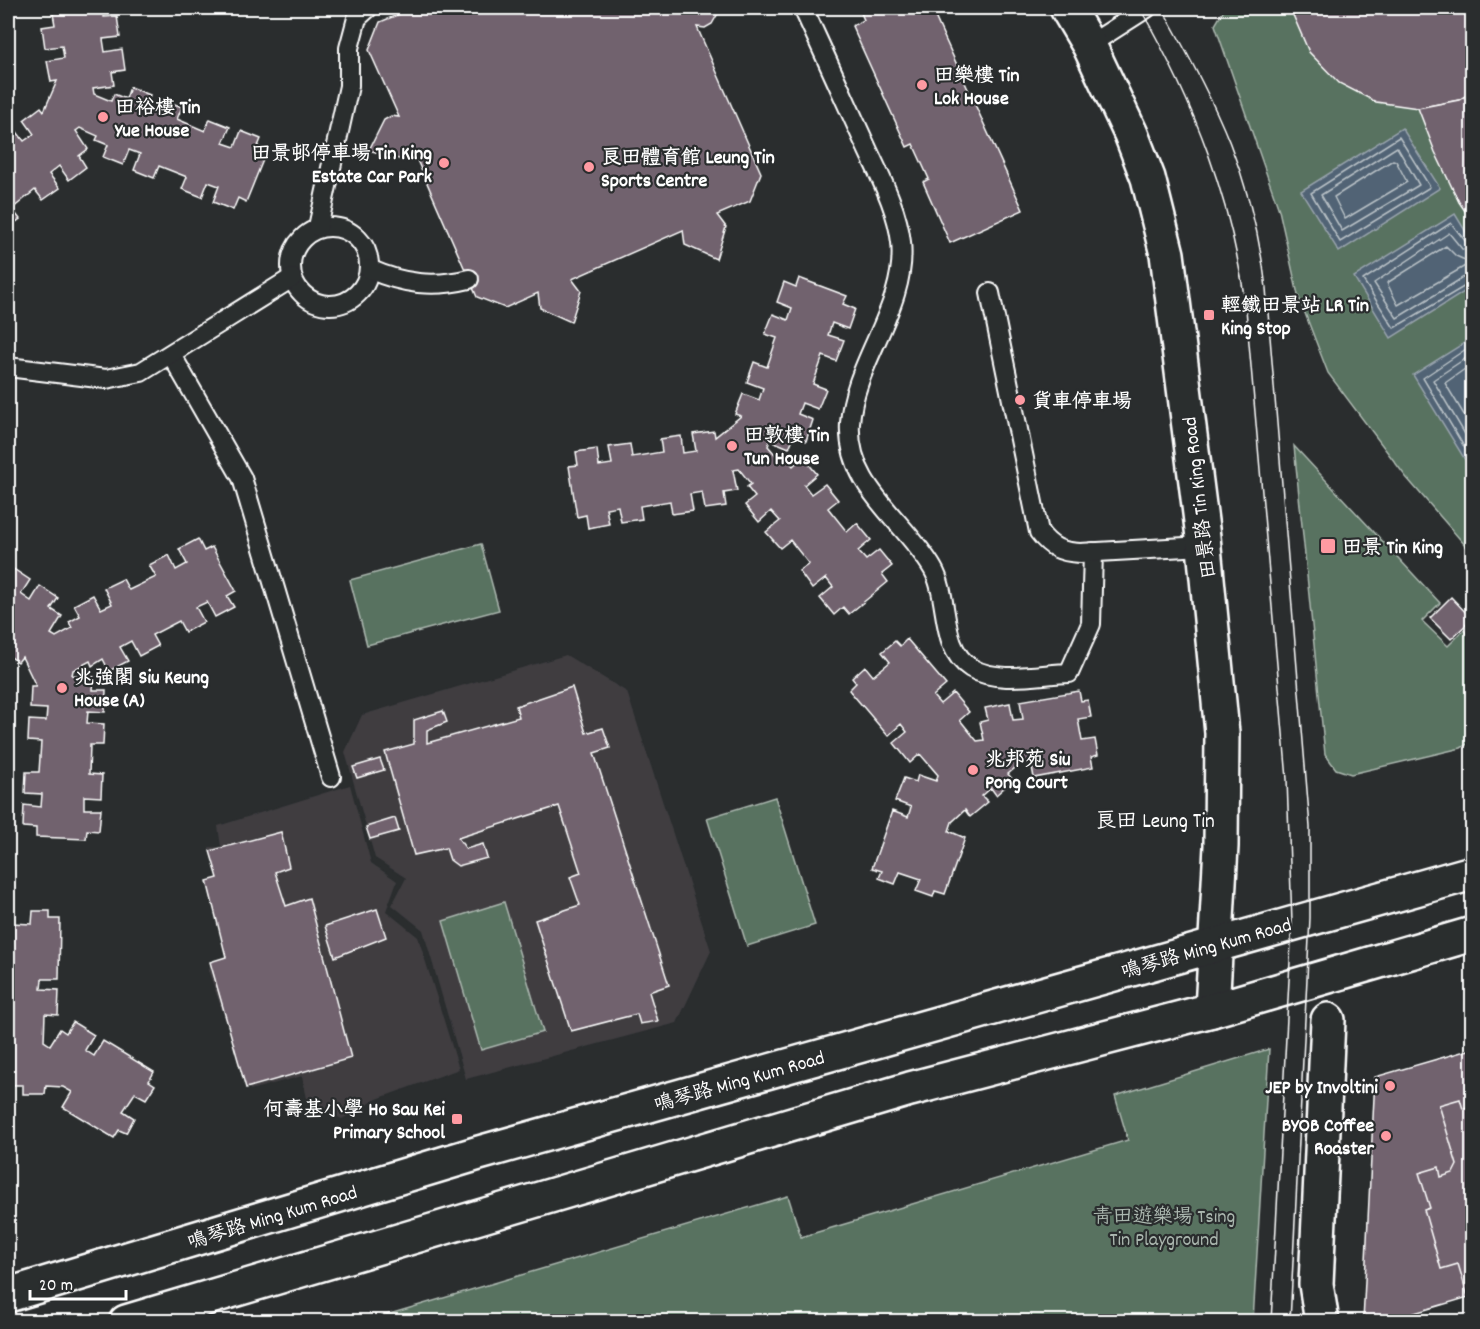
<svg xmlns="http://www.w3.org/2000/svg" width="1480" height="1329" viewBox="0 0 1480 1329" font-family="Dekko,'LXGW WenKai TC',sans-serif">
<rect width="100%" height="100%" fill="#2a2d2e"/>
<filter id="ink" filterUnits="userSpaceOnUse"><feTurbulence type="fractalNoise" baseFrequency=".0167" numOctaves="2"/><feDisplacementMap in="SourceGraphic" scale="12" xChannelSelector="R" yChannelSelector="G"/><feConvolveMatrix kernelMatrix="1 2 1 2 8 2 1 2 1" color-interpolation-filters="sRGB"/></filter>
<g filter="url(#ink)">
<g fill="#3f3d41">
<path d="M 566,655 L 627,692 L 711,951 L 677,1023 L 466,1079 L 423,930 L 392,905 L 406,878 L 375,858 L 345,752 L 362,715 Z"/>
<path d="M 350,785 L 371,863 L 397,881 L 386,911 L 418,937 L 459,1069 L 377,1099 L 342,1119 L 308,1103 L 302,1076 L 250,1090 L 208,970 L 227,961 L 219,878 L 209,847 L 221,847 L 218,826 Z"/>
</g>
<g fill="#587260" stroke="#acb8b0" stroke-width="1.5">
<path d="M 1225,8 L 1472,8 L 1472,553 L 1406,477 L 1328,373 L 1298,295 L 1279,210 L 1215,25 Z"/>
<path d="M 1294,446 L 1440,603 L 1422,621 L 1448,646 L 1464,630 L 1472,641 L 1472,741 L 1461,748 L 1351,774 L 1336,769 L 1325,754 Z"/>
<path d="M 481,544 L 499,610 L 367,645 L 350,580 Z"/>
<path d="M 775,797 L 815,925 L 747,946 L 707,818 Z"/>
<path d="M 504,902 L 543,1032 L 481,1050 L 443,921 Z"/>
<path d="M 1269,1049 L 1253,1321 L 366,1321 L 788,1196 L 801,1237 L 1128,1140 L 1115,1096 Z"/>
</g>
<g fill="#516474" stroke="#97a2ac" stroke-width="1.5">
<path d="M 1402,128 L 1440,188 L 1339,252 L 1301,191 Z"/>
<path d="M 1455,214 L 1472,242 L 1472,287 L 1391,338 L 1354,277 Z"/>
<path d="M 1472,338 L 1472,471 L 1413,375 Z"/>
</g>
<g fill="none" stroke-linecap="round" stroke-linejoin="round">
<g stroke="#b9c1c7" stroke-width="1.5">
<path d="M 1399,137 L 1430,187 L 1340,242 L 1311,193 Z"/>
<path d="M 1397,147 L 1419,185 L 1342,231 L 1321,195 Z"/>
<path d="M 1393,160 L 1396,161 L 1407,182 L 1345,219 L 1334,197 Z"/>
<path d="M 1472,244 L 1466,242 L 1451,223 L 1363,280 L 1394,328 L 1472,282"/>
<path d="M 1446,246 L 1456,256 L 1467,261 L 1467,265 L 1398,305 L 1387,283 Z"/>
<path d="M 1472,252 L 1462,249 L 1449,233 L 1374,283 L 1397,318 L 1464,277 L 1472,275"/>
<path d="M 1472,345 L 1423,378 L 1472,460"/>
<path d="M 1472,354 L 1433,380 L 1472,446"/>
<path d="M 1472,364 L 1445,383 L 1472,428"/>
</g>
</g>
<g fill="#71626e" stroke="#fff" stroke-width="1.5">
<path d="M 52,8 L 103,8 L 104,17 L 117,16 L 120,37 L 103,39 L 105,52 L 122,49 L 125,70 L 112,72 L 114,85 L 93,88 L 94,94 L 111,101 L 114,94 L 126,99 L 130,87 L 150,95 L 144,111 L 156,115 L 162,99 L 182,107 L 177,119 L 205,131 L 210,119 L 230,127 L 223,143 L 235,147 L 241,131 L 261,139 L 256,151 L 265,155 L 246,202 L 238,198 L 233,210 L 213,202 L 219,186 L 208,182 L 202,197 L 182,189 L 187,177 L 159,166 L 154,178 L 134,170 L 140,154 L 129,150 L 123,165 L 103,157 L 108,145 L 96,140 L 98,136 L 80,128 L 76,131 L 88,149 L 79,156 L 86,167 L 69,180 L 59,166 L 49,174 L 60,188 L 43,200 L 35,190 L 12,209 L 20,219 L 8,228 L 8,132 L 14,128 L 24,141 L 34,134 L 24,120 L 41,107 L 44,111 L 57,81 L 51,82 L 47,61 L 64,58 L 62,46 L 45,48 L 42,27 L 55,25 Z"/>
<path d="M 414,8 L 721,8 L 712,24 L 705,28 L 697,27 L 761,173 L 750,201 L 717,215 L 726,227 L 716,259 L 685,245 L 683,230 L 572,279 L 581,291 L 571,322 L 540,308 L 538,293 L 505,308 L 477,297 L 413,151 L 402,160 L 369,150 L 384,120 L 391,116 L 399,117 L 369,50 L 380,22 Z"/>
<path d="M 859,8 L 931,8 L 1023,210 L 950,243 L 923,182 L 929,179 L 913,144 L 907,147 L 852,26 L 864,20 Z"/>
<path d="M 1290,8 L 1472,8 L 1472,92 L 1459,100 L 1418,108 L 1376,102 L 1339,83 L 1309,52 Z"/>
<path d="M 1472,92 L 1472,221 L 1459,202 L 1435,152 L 1418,108 L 1459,100 Z"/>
<path d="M 799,278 L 847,296 L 843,304 L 855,309 L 848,329 L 832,323 L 828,335 L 844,340 L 836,361 L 823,356 L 813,384 L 826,389 L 818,409 L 802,403 L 798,414 L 813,420 L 806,441 L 794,436 L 789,448 L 770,440 L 768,446 L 780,460 L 785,456 L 793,466 L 803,457 L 817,474 L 804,485 L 811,494 L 825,484 L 838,500 L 828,508 L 847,532 L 857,523 L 871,540 L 858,551 L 866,560 L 879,550 L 892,566 L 882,574 L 888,582 L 849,614 L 843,607 L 834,615 L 820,598 L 833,587 L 826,578 L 812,589 L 799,571 L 809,564 L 790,540 L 780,548 L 766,532 L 780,521 L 771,511 L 759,522 L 745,505 L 755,497 L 747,487 L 751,484 L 739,469 L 733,470 L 737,491 L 724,493 L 726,506 L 705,509 L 702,492 L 690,494 L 693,511 L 672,514 L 670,501 L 640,506 L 642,519 L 621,522 L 618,506 L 606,508 L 609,524 L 588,528 L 586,515 L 577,517 L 569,466 L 578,465 L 576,452 L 597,449 L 599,466 L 612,464 L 609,447 L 630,444 L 632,457 L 662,452 L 660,439 L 681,436 L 683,453 L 696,451 L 693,434 L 714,431 L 715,437 L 741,416 L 735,414 L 743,394 L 759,400 L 763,388 L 747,382 L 754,362 L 767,367 L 777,338 L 765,334 L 773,314 L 788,320 L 792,308 L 777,302 L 784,282 L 796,287 Z"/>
<path d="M 198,539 L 204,551 L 212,547 L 236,591 L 227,596 L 234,607 L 215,617 L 207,602 L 196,607 L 204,622 L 185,632 L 179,621 L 152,635 L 158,646 L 139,656 L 131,641 L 120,647 L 128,661 L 109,671 L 103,659 L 92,666 L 90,661 L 73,670 L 72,675 L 94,677 L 93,690 L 106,690 L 105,712 L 88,711 L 87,723 L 104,724 L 103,745 L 90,745 L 89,774 L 102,775 L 101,797 L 84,796 L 84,809 L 101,809 L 99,831 L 87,830 L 86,839 L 36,837 L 36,828 L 23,827 L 24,805 L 41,807 L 42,794 L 25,793 L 26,772 L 39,772 L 41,742 L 28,741 L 29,720 L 46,721 L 47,709 L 30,708 L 31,686 L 36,686 L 22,657 L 18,662 L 8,655 L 8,575 L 12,568 L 30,580 L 21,594 L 31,601 L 40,586 L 58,598 L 51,609 L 62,616 L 51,634 L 56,637 L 72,628 L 69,622 L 80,616 L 74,605 L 93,595 L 101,609 L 112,604 L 104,588 L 123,579 L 129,590 L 156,577 L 149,565 L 169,555 L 176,570 L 187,564 L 179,549 Z"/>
<path d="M 1451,597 L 1472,619 L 1451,639 L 1430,618 Z"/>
<path d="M 907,639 L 946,685 L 933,696 L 940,704 L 953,693 L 969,712 L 960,720 L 977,741 L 984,740 L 980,722 L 988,720 L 985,708 L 1010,703 L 1013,720 L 1023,719 L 1020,701 L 1079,691 L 1081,701 L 1088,700 L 1091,717 L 1078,719 L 1082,741 L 1095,739 L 1098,755 L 1091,757 L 1093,767 L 1034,778 L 1031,761 L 1021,763 L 1008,774 L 1013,780 L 996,795 L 991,788 L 982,796 L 988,802 L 970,817 L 965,810 L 952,822 L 949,831 L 965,838 L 945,894 L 935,891 L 933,897 L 916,891 L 921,879 L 900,872 L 895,884 L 879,878 L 882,871 L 872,868 L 892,811 L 908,817 L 911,807 L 895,801 L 904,778 L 916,782 L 918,775 L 936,781 L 938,775 L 920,754 L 910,763 L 894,743 L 907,732 L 901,724 L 888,736 L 849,690 L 856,683 L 852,678 L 865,666 L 873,676 L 890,662 L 882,652 L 895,641 L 900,646 Z"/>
<path d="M 572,687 L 586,733 L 603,728 L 610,748 L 594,753 L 669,985 L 649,992 L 658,1021 L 640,1024 L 637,1014 L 571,1031 L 535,920 L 580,905 L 570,877 L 581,873 L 559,806 L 458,838 L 466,849 L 483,844 L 487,858 L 458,866 L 450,860 L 446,848 L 414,855 L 385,752 L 414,744 L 414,720 L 443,711 L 447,722 L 427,730 L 427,743 L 519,717 L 516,706 Z"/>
<path d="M 380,759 L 384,770 L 357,778 L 353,767 Z"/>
<path d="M 395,818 L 399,831 L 370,839 L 366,827 Z"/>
<path d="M 281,832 L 289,867 L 275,872 L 286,906 L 309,898 L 351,1058 L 246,1088 L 210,962 L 226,957 L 207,881 L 218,878 L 210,851 Z"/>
<path d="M 377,909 L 386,937 L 335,957 L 325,926 Z"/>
<path d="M 8,911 L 10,911 L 10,923 L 32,924 L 33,911 L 50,911 L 50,919 L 60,919 L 59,979 L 42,979 L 41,989 L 59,990 L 58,1015 L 45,1014 L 44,1041 L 50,1045 L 60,1029 L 66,1033 L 73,1022 L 94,1035 L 85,1050 L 94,1056 L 103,1041 L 154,1072 L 149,1081 L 155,1085 L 146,1099 L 135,1093 L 123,1111 L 134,1118 L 126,1133 L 119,1130 L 114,1138 L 63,1107 L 72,1092 L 63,1087 L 46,1086 L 45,1094 L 23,1094 L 23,1085 L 11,1085 L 11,1093 L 8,1093 Z"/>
<path d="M 1472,1049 L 1472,1296 L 1384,1322 L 1363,1322 L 1375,1077 Z"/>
<path d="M 1472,1090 L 1472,1296 L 1468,1297 L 1458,1264 L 1441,1269 L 1424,1210 L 1430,1208 L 1419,1173 L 1439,1167 L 1441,1177 L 1453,1173 L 1457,1165 L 1439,1105 L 1460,1099 L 1463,1109 L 1471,1106 L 1467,1091 Z"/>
</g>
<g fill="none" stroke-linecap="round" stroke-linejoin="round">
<g stroke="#fff" stroke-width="22">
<g id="lane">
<path d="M 803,8 C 824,53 844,98 865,144 C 879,175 897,207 901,242 C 908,306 854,361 850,423 C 846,487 904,519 933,569 C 950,598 939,648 971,668 C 997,684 1040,674 1069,673 L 1091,624 L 1093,552"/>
<path d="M 1089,45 L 1147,8"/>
<circle cx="330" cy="266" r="39"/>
<path d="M 318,227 L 349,86 L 349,48 L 357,18 L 368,8"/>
<path d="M 369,269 C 403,284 433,288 469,279"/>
<path d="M 990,293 L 1039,532 C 1051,548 1061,552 1080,553 L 1203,546"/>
<path d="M 171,354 L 242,478 L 331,777"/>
<path d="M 8,367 L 106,379 L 141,372 L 292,278"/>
</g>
</g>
<g stroke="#fff" stroke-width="38">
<path id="street" d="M 1322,1322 L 1316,1284 L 1328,1020"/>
</g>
<g stroke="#fff" stroke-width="38">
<g id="secondary">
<path d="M 1067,8 L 1089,45 L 1131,134 L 1148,178 L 1167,254 L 1203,537 L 1222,733 L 1221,846 L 1212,1010"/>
<path d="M 8,1295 L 479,1153 L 1472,873"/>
<path d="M 126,1322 L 910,1089 L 1212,1010 L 1472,934"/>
</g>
</g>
<use href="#lane" stroke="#2a2d2e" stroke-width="18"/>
<use href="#street" stroke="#2a2d2e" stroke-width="33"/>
<use href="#secondary" stroke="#2a2d2e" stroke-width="33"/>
<g stroke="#fff" stroke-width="1.5">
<path d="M 1140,8 C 1195,105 1231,198 1246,309 L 1287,779 L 1292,923 L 1271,1322"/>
<path d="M 1162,8 C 1216,103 1253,177 1266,288 L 1310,827 L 1310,918 L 1290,1322"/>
</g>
</g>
</g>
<g fill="#ff9aa2" stroke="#2a2d2e" stroke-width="2">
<circle cx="922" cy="85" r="6"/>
<circle cx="103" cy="117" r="6"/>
<circle cx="444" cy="163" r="6"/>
<circle cx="589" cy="167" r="6"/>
<rect x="1203" y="309" width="12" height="12" rx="3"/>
<circle cx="1020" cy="400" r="6"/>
<circle cx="732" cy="446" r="6"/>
<rect x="1320" y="538" width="16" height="16" rx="3"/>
<circle cx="62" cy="688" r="6"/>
<circle cx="973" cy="770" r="6"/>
<circle cx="1390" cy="1086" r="6"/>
<rect x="451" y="1113" width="12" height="12" rx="3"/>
<circle cx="1386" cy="1136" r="6"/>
</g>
<g text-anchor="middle" stroke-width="4.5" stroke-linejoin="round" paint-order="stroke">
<g font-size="20" font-weight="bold" fill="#fff" stroke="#2a2d2e" text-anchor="start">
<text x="934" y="81">田樂樓 Tin<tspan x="934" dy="23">Lok House</tspan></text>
<text x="115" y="113">田裕樓 Tin<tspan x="115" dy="23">Yue House</tspan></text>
<text x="432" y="159" text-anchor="end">田景邨停車場 Tin King<tspan x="432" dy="23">Estate Car Park</tspan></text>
<text x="601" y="163">良田體育館 Leung Tin<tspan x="601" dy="23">Sports Centre</tspan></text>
<text x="1221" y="311">輕鐵田景站 LR Tin<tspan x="1221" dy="23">King Stop</tspan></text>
<text x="1032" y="407">貨車停車場</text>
<text x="744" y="441">田敦樓 Tin<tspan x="744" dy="23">Tun House</tspan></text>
<text x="1342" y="553">田景 Tin King</text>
<text x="74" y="683">兆強閣 Siu Keung<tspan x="74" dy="23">House (A)</tspan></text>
<text x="985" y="765">兆邦苑 Siu<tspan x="985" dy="23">Pong Court</tspan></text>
<text x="1378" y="1093" text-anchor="end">JEP by Involtini</text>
<text x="445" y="1115" text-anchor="end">何壽基小學 Ho Sau Kei<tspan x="445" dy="23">Primary School</tspan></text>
<text x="1374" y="1131" text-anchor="end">BYOB Coffee<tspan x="1374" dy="23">Roaster</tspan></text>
</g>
<g font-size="20" fill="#fff" stroke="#2a2d2e">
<text transform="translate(1198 498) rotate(-97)" y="7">田景路 Tin King Road</text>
<text transform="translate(1206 947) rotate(-16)" y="7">鳴琴路 Ming Kum Road</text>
<text transform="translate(739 1080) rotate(-16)" y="7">鳴琴路 Ming Kum Road</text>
<text transform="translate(272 1216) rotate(-17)" y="7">鳴琴路 Ming Kum Road</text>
</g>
<g font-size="20" fill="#acb8b0" stroke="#2a2d2e">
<text x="1164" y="1222">青田遊樂場 Tsing<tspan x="1164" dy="23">Tin Playground</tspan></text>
</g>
<g font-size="21" fill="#fff" stroke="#2a2d2e">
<text x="1155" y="827">良田 Leung Tin</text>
</g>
</g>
<rect width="1480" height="1329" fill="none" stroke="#2a2d2e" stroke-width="30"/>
<rect x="15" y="15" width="1450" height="1299" fill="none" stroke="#fff" stroke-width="2" filter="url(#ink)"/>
<path d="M30 1290v9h96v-9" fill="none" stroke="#ffffff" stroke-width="3"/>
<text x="39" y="1290" font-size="18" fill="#ffffff" stroke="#2a2d2e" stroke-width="4.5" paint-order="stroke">20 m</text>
</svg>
